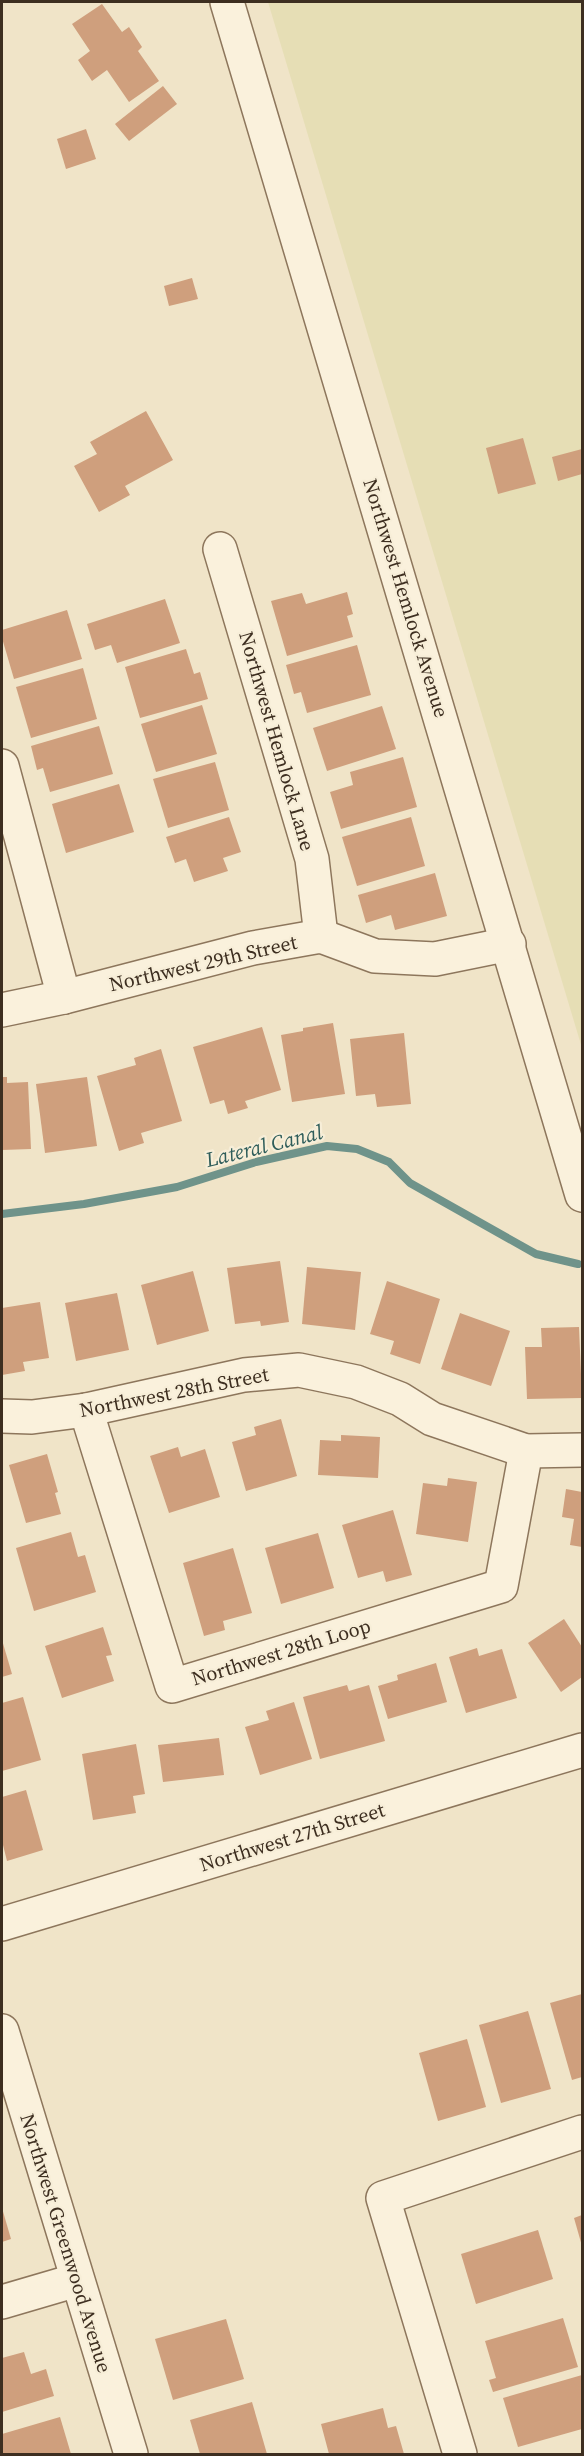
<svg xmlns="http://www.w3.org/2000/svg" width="584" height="2456" viewBox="0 0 584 2456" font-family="'Source Serif 4',serif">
<rect width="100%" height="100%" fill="#f0e4c8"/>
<path fill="#e6deb5" d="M 268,2 L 582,2 L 582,1048 Z"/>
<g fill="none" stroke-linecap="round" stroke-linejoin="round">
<path stroke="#6f938a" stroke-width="8" d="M 2,1214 L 84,1204 L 177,1187 L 256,1162 L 327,1146 L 357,1149 L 389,1162 L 410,1183 L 536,1254 L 578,1264"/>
</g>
<g fill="#cf9f7d">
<path d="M 102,4 L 122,32 L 129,27 L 142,47 L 138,51 L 159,81 L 129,102 L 107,70 L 92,81 L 78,60 L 90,51 L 72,24 Z"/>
<path d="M 163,86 L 177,104 L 129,141 L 115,124 Z"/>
<path d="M 86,129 L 96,159 L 66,169 L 57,139 Z"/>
<path d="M 192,278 L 198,299 L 169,306 L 164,286 Z"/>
<path d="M 146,411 L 173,460 L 125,486 L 130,495 L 99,512 L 74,466 L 97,454 L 90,442 Z"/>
<path d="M 523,438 L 536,484 L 498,494 L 486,448 Z"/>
<path d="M 582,449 L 582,474 L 558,481 L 552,457 Z"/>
<path d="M 347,592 L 353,614 L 347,616 L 353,637 L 287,656 L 271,601 L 302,593 L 306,604 Z"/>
<path d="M 165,599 L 180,643 L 117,663 L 111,645 L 95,650 L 87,624 Z"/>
<path d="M 67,610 L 82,659 L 14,679 L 2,638 L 2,630 Z"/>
<path d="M 357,645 L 371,695 L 307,713 L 301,692 L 294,694 L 286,665 Z"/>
<path d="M 186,649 L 194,674 L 200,672 L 208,699 L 140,718 L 125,667 Z"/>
<path d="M 83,668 L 97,719 L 31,738 L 16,687 Z"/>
<path d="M 202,705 L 217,754 L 156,772 L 141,724 Z"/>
<path d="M 382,706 L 396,749 L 327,771 L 313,728 Z"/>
<path d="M 99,726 L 113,774 L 50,792 L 43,768 L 37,770 L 31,746 Z"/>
<path d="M 403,757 L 417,807 L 341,829 L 330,792 L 353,785 L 350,772 Z"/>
<path d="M 215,762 L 229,810 L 168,828 L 153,779 Z"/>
<path d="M 119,784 L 134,832 L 66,853 L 52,804 Z"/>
<path d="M 229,817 L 241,852 L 223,858 L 228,871 L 194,882 L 186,859 L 175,863 L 166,837 Z"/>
<path d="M 411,817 L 425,866 L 357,886 L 342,837 Z"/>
<path d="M 435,873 L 447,916 L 395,930 L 391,915 L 366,923 L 358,895 Z"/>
<path d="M 333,1023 L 345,1094 L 292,1102 L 281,1035 L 303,1031 L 303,1028 Z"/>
<path d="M 262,1027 L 281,1090 L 245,1101 L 248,1108 L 228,1114 L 224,1100 L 210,1104 L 193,1047 Z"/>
<path d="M 404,1033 L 411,1104 L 377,1107 L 375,1094 L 356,1096 L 350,1039 Z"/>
<path d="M 161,1049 L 182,1121 L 141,1133 L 144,1143 L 119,1151 L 97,1076 L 136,1065 L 134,1058 Z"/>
<path d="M 2,1077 L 7,1077 L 7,1083 L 28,1082 L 31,1149 L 2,1150 Z"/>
<path d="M 87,1077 L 97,1146 L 45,1153 L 36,1084 Z"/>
<path d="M 280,1261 L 289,1322 L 261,1326 L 260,1321 L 235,1324 L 227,1268 Z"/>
<path d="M 307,1267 L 361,1272 L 355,1330 L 302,1324 Z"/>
<path d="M 193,1271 L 209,1331 L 157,1345 L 141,1285 Z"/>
<path d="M 387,1281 L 440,1299 L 420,1364 L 390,1354 L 394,1341 L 370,1334 Z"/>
<path d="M 117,1293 L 129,1350 L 76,1361 L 65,1303 Z"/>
<path d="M 40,1302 L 49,1358 L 23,1362 L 25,1371 L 2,1375 L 2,1308 Z"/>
<path d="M 460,1313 L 510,1331 L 491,1386 L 441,1369 Z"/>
<path d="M 579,1327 L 582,1398 L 527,1399 L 525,1347 L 542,1347 L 541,1328 Z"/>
<path d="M 281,1419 L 297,1476 L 246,1491 L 232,1442 L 256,1435 L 254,1427 Z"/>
<path d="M 341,1435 L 380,1437 L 378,1478 L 318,1475 L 320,1440 L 341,1441 Z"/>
<path d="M 178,1447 L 181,1457 L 205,1449 L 220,1497 L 169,1513 L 150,1456 Z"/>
<path d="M 47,1454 L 58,1492 L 55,1493 L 61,1514 L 26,1523 L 9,1465 Z"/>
<path d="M 448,1478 L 477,1482 L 468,1542 L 416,1534 L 423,1483 L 447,1486 Z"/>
<path d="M 566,1489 L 582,1492 L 582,1547 L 570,1545 L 574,1519 L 562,1517 Z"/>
<path d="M 393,1510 L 412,1575 L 386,1582 L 383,1571 L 358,1578 L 342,1525 Z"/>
<path d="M 71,1532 L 78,1557 L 85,1555 L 96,1592 L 34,1611 L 16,1548 Z"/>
<path d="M 318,1533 L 334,1588 L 281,1604 L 265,1548 Z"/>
<path d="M 233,1548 L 252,1613 L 223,1621 L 225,1630 L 204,1636 L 183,1563 Z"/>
<path d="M 564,1619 L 582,1647 L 582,1677 L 561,1692 L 528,1643 Z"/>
<path d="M 103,1627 L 112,1655 L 106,1656 L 114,1681 L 62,1698 L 45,1646 Z"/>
<path d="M 2,1640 L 12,1674 L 2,1677 Z"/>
<path d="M 477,1648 L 479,1656 L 502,1649 L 517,1698 L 466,1713 L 449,1657 Z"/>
<path d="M 436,1663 L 447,1702 L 388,1719 L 378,1686 L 398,1680 L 397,1675 Z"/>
<path d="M 347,1685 L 349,1691 L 369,1685 L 385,1741 L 320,1759 L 303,1697 Z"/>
<path d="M 23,1697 L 41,1760 L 2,1771 L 2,1703 Z"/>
<path d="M 294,1702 L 312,1759 L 260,1775 L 245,1727 L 269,1720 L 266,1711 Z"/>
<path d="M 219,1738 L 224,1775 L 163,1782 L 158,1745 Z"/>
<path d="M 136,1744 L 145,1794 L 133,1796 L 136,1813 L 93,1820 L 82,1754 Z"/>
<path d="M 26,1790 L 43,1850 L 7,1861 L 2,1841 L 2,1797 Z"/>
<path d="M 582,1994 L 582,2077 L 572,2080 L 550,2003 Z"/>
<path d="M 528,2011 L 551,2089 L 501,2103 L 479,2025 Z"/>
<path d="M 467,2039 L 486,2107 L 438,2121 L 419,2053 Z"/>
<path d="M 2,2208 L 11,2239 L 2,2242 Z"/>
<path d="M 582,2215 L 582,2246 L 574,2218 Z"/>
<path d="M 538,2230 L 553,2279 L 476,2304 L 461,2254 Z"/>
<path d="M 563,2318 L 578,2367 L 493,2392 L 489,2380 L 496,2378 L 485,2341 Z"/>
<path d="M 226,2319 L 244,2379 L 173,2400 L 155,2339 Z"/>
<path d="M 24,2352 L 31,2374 L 46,2369 L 54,2396 L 2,2412 L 2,2358 Z"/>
<path d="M 582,2375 L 582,2429 L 518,2447 L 503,2398 Z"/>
<path d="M 252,2402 L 267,2454 L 200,2454 L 190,2420 Z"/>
<path d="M 383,2408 L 388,2428 L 396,2426 L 404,2454 L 329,2454 L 321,2424 Z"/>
<path d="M 60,2417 L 71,2454 L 2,2454 L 2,2434 Z"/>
</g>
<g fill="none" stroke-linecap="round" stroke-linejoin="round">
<g stroke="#8d765c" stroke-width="36">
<g id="minor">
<path d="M 227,2 L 582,1195"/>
<path d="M 220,549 L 312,859 L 321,936"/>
<path d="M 2,766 L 64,997"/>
<path d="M 2,1010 L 64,997 L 253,948 L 321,936 L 375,956 L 435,959 L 509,944"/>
<path d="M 86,1410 L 172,1686 L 501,1586 L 526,1451"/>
<path d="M 2,1416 L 32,1417 L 86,1410 L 244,1375 L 299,1370 L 356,1382 L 400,1399 L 432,1419 L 526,1451 L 582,1450"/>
<path d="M 2,1924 L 582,1750"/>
<path d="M 2,2031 L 131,2454"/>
<path d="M 2,2302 L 77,2280"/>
<path d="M 460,2454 L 383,2198 L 582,2132"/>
</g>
</g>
<use href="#minor" stroke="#faf1dc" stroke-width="33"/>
</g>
<g text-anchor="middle" stroke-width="4.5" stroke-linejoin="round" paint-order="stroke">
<g font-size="20" fill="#3d2e20" stroke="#f7eed8">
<text transform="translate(406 598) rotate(73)" y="7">Northwest Hemlock Avenue</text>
<text transform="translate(277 741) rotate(74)" y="7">Northwest Hemlock Lane</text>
<text transform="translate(203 963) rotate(-13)" y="7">Northwest 29th Street</text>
<text transform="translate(174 1392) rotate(-11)" y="7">Northwest 28th Street</text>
<text transform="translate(281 1652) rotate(-17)" y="7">Northwest 28th Loop</text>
<text transform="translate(292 1837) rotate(-17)" y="7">Northwest 27th Street</text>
<text transform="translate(66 2243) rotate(73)" y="7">Northwest Greenwood Avenue</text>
</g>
<g font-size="21" font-style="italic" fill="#2f5d5a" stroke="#f7eed8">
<text transform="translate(264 1146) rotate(-14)" y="7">Lateral Canal</text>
</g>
</g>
<rect width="584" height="2456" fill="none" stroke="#3d2e20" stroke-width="6"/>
</svg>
